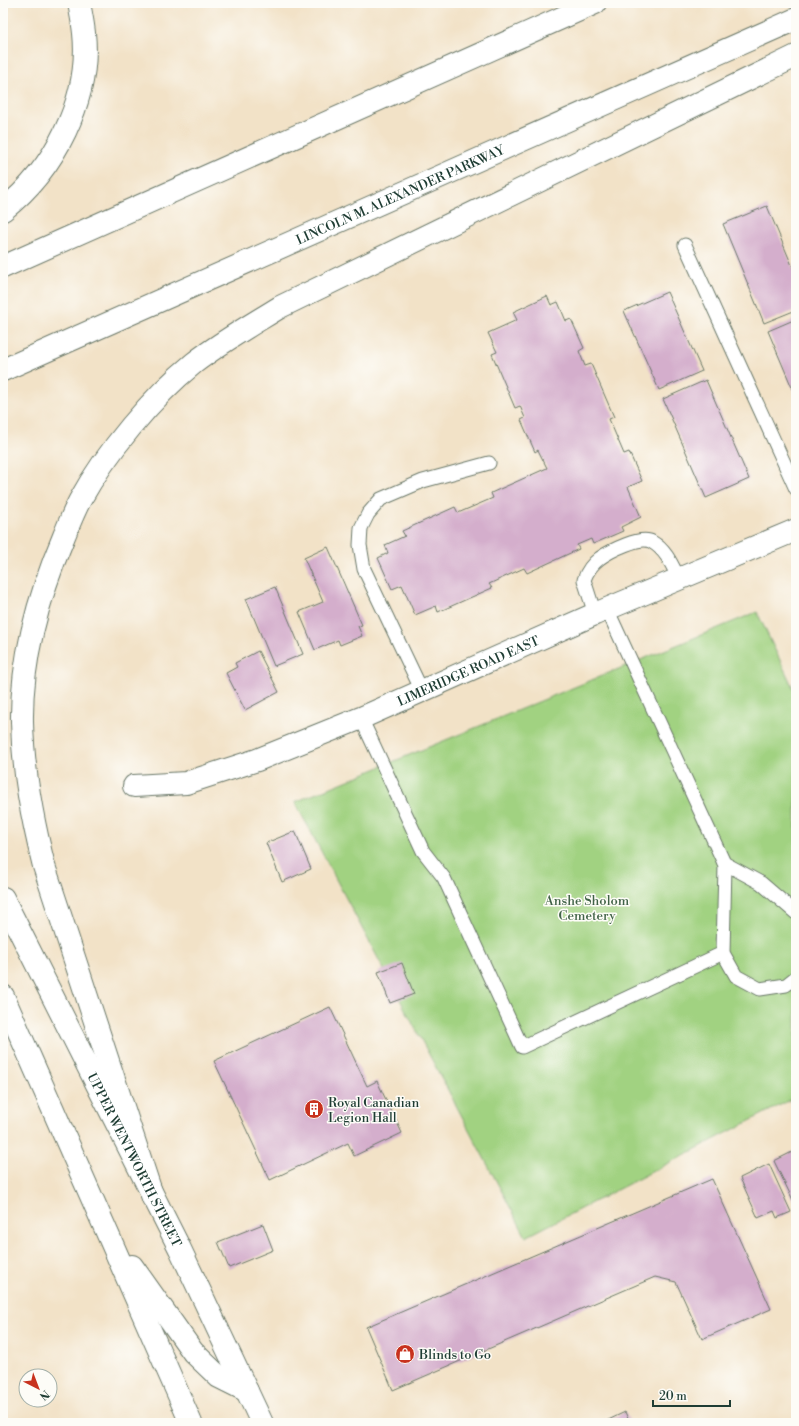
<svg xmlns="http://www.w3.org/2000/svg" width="799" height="1426" viewBox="0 0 799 1426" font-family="'Libre Bodoni',serif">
<rect width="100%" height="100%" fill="#fdfcf7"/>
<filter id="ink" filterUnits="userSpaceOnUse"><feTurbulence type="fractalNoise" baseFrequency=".025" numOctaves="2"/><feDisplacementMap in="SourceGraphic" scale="8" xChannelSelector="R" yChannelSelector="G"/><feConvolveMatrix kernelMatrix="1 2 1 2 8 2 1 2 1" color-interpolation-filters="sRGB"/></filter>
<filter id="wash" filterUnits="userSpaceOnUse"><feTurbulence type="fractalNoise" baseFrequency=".012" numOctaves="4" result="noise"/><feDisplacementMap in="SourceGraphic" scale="16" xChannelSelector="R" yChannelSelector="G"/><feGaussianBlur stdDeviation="0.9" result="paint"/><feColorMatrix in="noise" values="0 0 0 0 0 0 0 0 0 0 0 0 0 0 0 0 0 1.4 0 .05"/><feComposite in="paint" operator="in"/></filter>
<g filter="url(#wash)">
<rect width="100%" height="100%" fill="#f2e2c7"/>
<path fill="#a1d281" stroke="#60885a" d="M 757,612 L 796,694 L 796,1097 L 526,1237 L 295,802 Z"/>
<g id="blocks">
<g fill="#d4aecc">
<path d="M 767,206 L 796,275 L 796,310 L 764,323 L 723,224 Z"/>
<path d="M 667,292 L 702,371 L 659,390 L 624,311 Z"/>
<path d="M 547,296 L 551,305 L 558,302 L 566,321 L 571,319 L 584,348 L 579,351 L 585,366 L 591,364 L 614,417 L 609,419 L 624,454 L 629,452 L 642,481 L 628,487 L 641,517 L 621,527 L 623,531 L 593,544 L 591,539 L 577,545 L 579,549 L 527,573 L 524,568 L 489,584 L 492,588 L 438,612 L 436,606 L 415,615 L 402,585 L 392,589 L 378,558 L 388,553 L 385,545 L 405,536 L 402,531 L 455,507 L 458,513 L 493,498 L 491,493 L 547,468 L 538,450 L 535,452 L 521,420 L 525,418 L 520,406 L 515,408 L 492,354 L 497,352 L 488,333 L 517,320 L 513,312 Z"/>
<path d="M 796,319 L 796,397 L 768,331 Z"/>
<path d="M 706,380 L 749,479 L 706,498 L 663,399 Z"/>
<path d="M 328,547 L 362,625 L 358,626 L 362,636 L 340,645 L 338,640 L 315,650 L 299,612 L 323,602 L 304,558 Z"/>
<path d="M 275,587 L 303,654 L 274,666 L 246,599 Z"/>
<path d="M 258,651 L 279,692 L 245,710 L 226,673 L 237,667 L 235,663 Z"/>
<path d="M 295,831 L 311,869 L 282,882 L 266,843 Z"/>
<path d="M 402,963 L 414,994 L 390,1003 L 378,972 Z"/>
<path d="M 330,1007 L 367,1086 L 377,1081 L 402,1133 L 354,1156 L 348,1143 L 270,1180 L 214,1061 Z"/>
<path d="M 796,1150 L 796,1199 L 793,1200 L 774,1161 Z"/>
<path d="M 769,1164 L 791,1212 L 777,1218 L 774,1211 L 758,1218 L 740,1178 Z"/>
<path d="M 712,1179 L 771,1309 L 702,1339 L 676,1282 L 655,1277 L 393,1390 L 366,1327 Z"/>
<path d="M 263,1224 L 273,1250 L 229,1268 L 218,1242 Z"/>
<path d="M 625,1412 L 630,1423 L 602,1423 Z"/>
</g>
</g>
</g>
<g filter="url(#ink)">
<use href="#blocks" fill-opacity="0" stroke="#697767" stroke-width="1"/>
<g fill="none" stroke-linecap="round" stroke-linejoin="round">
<g stroke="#697767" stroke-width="15">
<g id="lane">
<path d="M 685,245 L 796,489"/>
<path d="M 607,609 L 725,865 L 723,953 L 736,976 L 760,989 L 786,985 L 796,977"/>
<path d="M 595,614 L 584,580 C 587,571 592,564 600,558 C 610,551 641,535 652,542 C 666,550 672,565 679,579"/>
<path d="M 422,691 L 364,569 L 360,545 L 361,528 L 368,514 L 381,499 L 423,481 L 489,463"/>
<path d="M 361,718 L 423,851 L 444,878 L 522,1047 L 723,953"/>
<path d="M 724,863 L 761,883 L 796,913"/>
</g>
</g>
<g stroke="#697767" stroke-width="24">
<g id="street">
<path id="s1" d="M 134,786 L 186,783 L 257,760 L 361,718 L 595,614 L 796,530"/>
</g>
</g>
<g stroke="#697767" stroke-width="24">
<g id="secondary">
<path id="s2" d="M 3,898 L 180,1249 L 262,1423"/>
<path d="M 3,996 L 191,1423"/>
<path d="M 132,1266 L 193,1352 L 219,1377 L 247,1391"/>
</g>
</g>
<g stroke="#697767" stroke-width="24">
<g id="highway">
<path d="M 3,210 C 54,170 91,99 84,33 C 83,23 81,13 79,3"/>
<path d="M 3,267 L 595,3"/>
<path id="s3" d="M 3,370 L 796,19"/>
<path d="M 153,1198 L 44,866 C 32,818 23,772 22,722 C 21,658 39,595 64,536 C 69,524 74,511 80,500 C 106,453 152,397 194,363 C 221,342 251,325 280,307 L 796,56"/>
</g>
</g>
<use href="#lane" stroke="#fff" stroke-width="13"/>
<use href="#street" stroke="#fff" stroke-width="22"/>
<use href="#secondary" stroke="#fff" stroke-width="22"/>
<use href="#highway" stroke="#fff" stroke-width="22"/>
</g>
</g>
<defs>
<g id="building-disc" transform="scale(1)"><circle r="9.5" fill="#c8321e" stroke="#fdfcf7"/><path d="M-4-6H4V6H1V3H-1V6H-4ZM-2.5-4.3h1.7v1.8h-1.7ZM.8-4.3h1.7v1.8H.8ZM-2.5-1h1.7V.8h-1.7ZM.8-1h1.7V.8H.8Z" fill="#fff"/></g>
<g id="shop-disc" transform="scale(1)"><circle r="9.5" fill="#c8321e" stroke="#fdfcf7"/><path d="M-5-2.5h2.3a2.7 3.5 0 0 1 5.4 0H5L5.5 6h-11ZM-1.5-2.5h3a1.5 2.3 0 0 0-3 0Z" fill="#fff"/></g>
</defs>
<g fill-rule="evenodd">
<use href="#building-disc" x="314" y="1109"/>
<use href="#shop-disc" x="405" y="1354"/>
</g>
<g text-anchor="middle" stroke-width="3" stroke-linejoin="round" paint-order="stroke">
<g font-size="13" fill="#1f3d34" stroke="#fdfcf7">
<text dy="5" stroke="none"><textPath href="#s3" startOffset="434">LINCOLN M. ALEXANDER PARKWAY</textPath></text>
<text dy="5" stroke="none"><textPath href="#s1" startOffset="356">LIMERIDGE ROAD EAST</textPath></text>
<text dy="5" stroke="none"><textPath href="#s2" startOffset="293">UPPER WENTWORTH STREET</textPath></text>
</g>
<g font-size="13" fill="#406247" stroke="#fdfcf7">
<text x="587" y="905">Anshe Sholom<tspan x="587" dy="15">Cemetery</tspan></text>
</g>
<g font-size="13" fill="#1f3d34" stroke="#fdfcf7" text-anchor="start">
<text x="328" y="1107">Royal Canadian<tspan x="328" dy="15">Legion Hall</tspan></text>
<text x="419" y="1359">Blinds to Go</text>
</g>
</g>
<rect width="799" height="1426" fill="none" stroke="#fdfcf7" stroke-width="16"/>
<g transform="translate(38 1388) rotate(138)"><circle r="19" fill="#fdfcf7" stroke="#a4b0a9"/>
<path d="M0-3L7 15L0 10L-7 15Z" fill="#c8321e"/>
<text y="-6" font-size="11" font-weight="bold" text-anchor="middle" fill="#1f3d34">N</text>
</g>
<path d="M653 1400v6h77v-6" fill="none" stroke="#1f3d34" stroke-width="2"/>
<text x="659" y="1400" font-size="12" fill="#1f3d34" stroke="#fdfcf7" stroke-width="3" paint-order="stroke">20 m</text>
</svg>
